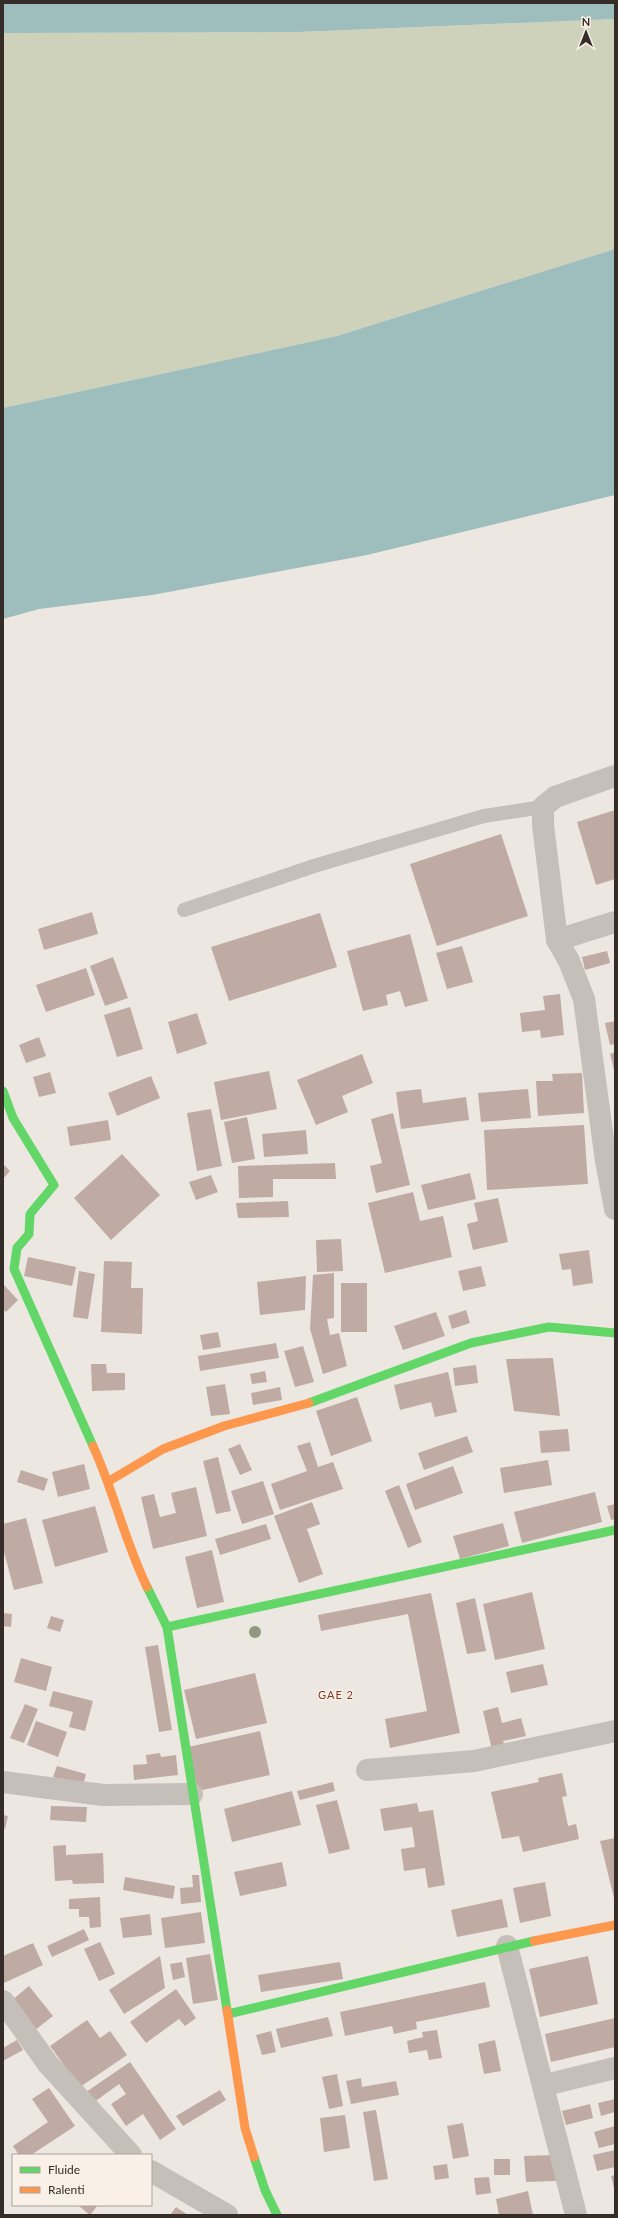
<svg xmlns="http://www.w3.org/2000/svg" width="618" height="2218" viewBox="0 0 618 2218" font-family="Lato,sans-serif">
<rect width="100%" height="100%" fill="#ece7e1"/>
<path fill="#ced2bb" d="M 615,19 L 615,249 L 337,336 L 3,408 L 3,33 L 298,32 Z"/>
<g fill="#9ebebd">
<path d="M 3,3 L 615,3 L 615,19 L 298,32 L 3,33 Z"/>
<path d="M 615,249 L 615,495 L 367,555 L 152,595 L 39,609 L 3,619 L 3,408 L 337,336 Z"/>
</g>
<g fill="#bfaba3">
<path d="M 615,810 L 615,879 L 596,885 L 577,822 Z"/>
<path d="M 501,834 L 528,916 L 437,946 L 410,864 Z"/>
<path d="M 92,912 L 98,934 L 44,950 L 38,929 Z"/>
<path d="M 320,913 L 337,967 L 229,1001 L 211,947 Z"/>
<path d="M 410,934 L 428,1001 L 405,1007 L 400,991 L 386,995 L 388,1005 L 363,1011 L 347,951 Z"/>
<path d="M 462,946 L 473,982 L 447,989 L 436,953 Z"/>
<path d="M 607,951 L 610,963 L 585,970 L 582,957 Z"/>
<path d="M 113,957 L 128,998 L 105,1006 L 90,966 Z"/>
<path d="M 86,968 L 95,995 L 46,1012 L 36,985 Z"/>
<path d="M 560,994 L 564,1035 L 541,1038 L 540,1030 L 522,1032 L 520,1013 L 545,1010 L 543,996 Z"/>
<path d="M 130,1007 L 143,1049 L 117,1057 L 104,1015 Z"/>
<path d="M 197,1013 L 207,1044 L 177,1054 L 168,1022 Z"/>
<path d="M 615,1021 L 615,1044 L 610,1045 L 605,1023 Z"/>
<path d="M 39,1037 L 46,1056 L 26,1063 L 19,1045 Z"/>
<path d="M 615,1052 L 615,1070 L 614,1070 L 610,1054 Z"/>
<path d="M 362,1054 L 373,1083 L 342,1096 L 348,1112 L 316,1125 L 297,1080 Z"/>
<path d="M 269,1071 L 277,1109 L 221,1120 L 214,1082 Z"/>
<path d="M 50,1072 L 56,1093 L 39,1097 L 33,1077 Z"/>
<path d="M 582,1073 L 584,1113 L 538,1116 L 536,1081 L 553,1081 L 552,1074 Z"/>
<path d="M 151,1076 L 160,1098 L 117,1116 L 108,1093 Z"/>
<path d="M 421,1089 L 423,1103 L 466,1097 L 469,1120 L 401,1129 L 396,1092 Z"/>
<path d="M 528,1089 L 531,1118 L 481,1122 L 478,1093 Z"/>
<path d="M 211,1109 L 222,1166 L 197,1171 L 187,1113 Z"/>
<path d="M 393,1113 L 410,1185 L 376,1193 L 370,1166 L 382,1163 L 371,1119 Z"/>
<path d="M 247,1117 L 255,1159 L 232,1163 L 224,1122 Z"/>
<path d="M 108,1120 L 111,1140 L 70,1146 L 67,1127 Z"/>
<path d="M 584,1125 L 588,1184 L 487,1190 L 484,1130 Z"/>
<path d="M 306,1130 L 308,1154 L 264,1157 L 262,1134 Z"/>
<path d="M 122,1154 L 160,1195 L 111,1240 L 74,1198 Z"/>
<path d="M 335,1163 L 336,1179 L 273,1179 L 273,1197 L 239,1198 L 238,1166 Z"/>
<path d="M 3,1164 L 10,1171 L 3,1179 Z"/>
<path d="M 470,1173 L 476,1199 L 428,1210 L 421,1185 Z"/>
<path d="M 211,1175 L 218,1192 L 196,1200 L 189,1182 Z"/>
<path d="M 413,1192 L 420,1221 L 443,1216 L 452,1257 L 385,1273 L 368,1203 Z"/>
<path d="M 498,1198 L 508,1242 L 473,1250 L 467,1224 L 478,1221 L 474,1203 Z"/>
<path d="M 288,1201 L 289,1217 L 238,1218 L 236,1203 Z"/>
<path d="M 341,1239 L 343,1271 L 317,1272 L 316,1240 Z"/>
<path d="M 589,1250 L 593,1283 L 573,1286 L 571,1269 L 562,1270 L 559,1254 Z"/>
<path d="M 28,1257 L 76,1267 L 72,1286 L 24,1276 Z"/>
<path d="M 104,1261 L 132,1262 L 131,1288 L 143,1288 L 142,1334 L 101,1332 Z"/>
<path d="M 481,1266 L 486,1286 L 463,1291 L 458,1271 Z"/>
<path d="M 79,1271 L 95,1274 L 88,1319 L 73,1317 Z"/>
<path d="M 334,1273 L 334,1318 L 327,1319 L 330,1335 L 339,1333 L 347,1366 L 323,1374 L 310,1329 L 313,1275 Z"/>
<path d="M 306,1276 L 305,1310 L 260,1315 L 257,1282 Z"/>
<rect x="341" y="1283" width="26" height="49"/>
<path d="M 3,1284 L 18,1300 L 6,1312 L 3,1309 Z"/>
<path d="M 466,1310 L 470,1323 L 452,1329 L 448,1316 Z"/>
<path d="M 436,1312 L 445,1336 L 403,1350 L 394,1326 Z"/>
<path d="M 218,1332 L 221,1347 L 203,1350 L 200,1335 Z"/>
<path d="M 276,1343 L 279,1358 L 200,1371 L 198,1356 Z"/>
<path d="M 303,1346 L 314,1382 L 295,1387 L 284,1351 Z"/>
<path d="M 553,1358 L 560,1416 L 514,1411 L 506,1359 Z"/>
<path d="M 91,1364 L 106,1364 L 107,1373 L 125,1373 L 125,1390 L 92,1391 Z"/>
<path d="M 476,1365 L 478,1383 L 455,1386 L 453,1368 Z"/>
<path d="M 265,1371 L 267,1382 L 252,1384 L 250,1374 Z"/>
<path d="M 448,1372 L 457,1412 L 435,1417 L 431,1402 L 400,1410 L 394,1385 Z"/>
<path d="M 225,1384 L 230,1414 L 211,1416 L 206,1387 Z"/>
<path d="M 280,1387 L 282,1400 L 253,1405 L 251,1393 Z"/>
<path d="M 357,1397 L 372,1441 L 331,1456 L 316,1411 Z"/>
<path d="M 568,1429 L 570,1451 L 541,1453 L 539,1431 Z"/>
<path d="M 467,1436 L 473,1452 L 424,1470 L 418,1453 Z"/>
<path d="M 310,1442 L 318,1467 L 333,1462 L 343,1489 L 280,1510 L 271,1484 L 307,1471 L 297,1446 Z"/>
<path d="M 240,1444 L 252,1470 L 240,1475 L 228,1449 Z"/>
<path d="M 218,1457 L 231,1511 L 216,1514 L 203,1461 Z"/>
<path d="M 548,1460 L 552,1485 L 504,1493 L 500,1468 Z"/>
<path d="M 84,1464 L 90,1489 L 58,1497 L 52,1472 Z"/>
<path d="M 453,1466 L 463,1493 L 415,1510 L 406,1484 Z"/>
<path d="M 21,1470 L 48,1479 L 44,1491 L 17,1482 Z"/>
<path d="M 263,1481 L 274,1514 L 242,1524 L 231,1491 Z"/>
<path d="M 399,1485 L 422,1542 L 408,1548 L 385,1491 Z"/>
<path d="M 196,1487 L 207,1536 L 153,1549 L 141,1497 L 154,1494 L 160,1517 L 176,1513 L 171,1493 Z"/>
<path d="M 595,1492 L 602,1522 L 522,1543 L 514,1512 Z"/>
<path d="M 312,1502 L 320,1524 L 307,1529 L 323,1574 L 299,1583 L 274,1516 Z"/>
<path d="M 615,1504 L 615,1519 L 611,1520 L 607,1506 Z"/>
<path d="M 95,1506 L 108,1552 L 55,1567 L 42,1520 Z"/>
<path d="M 26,1518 L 43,1583 L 14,1590 L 3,1548 L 3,1524 Z"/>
<path d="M 503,1523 L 509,1546 L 460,1559 L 453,1536 Z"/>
<path d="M 266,1524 L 271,1539 L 220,1555 L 215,1539 Z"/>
<path d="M 212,1550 L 224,1602 L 197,1608 L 185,1557 Z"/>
<path d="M 532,1592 L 545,1649 L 495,1660 L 483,1604 Z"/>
<path d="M 431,1593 L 460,1733 L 390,1748 L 385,1719 L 427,1711 L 408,1614 L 321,1631 L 318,1615 Z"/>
<path d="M 475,1598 L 486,1651 L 467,1654 L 456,1603 Z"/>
<path d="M 3,1613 L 12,1614 L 11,1627 L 3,1626 Z"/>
<path d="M 51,1616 L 64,1620 L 60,1632 L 47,1628 Z"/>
<path d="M 158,1645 L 172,1730 L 159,1732 L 145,1647 Z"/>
<path d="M 21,1658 L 52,1667 L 46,1691 L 14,1682 Z"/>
<path d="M 543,1664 L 548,1685 L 511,1693 L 506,1672 Z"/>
<path d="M 255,1673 L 267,1723 L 196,1739 L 184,1690 Z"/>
<path d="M 53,1691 L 93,1701 L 85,1731 L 69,1727 L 73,1712 L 49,1706 Z"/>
<path d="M 25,1704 L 38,1709 L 24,1743 L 10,1738 Z"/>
<path d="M 498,1707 L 502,1723 L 521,1718 L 526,1736 L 503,1741 L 506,1751 L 493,1754 L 483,1711 Z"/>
<path d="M 36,1721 L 67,1732 L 58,1757 L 27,1745 Z"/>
<path d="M 260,1731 L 270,1775 L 198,1791 L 188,1747 Z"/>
<path d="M 160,1753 L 161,1757 L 176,1755 L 178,1775 L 134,1780 L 133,1765 L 147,1764 L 146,1755 Z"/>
<path d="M 57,1766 L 86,1774 L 83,1785 L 53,1777 Z"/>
<path d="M 562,1773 L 567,1796 L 562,1797 L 568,1826 L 576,1824 L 579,1839 L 523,1852 L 519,1836 L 502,1839 L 491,1792 L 539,1782 L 538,1778 Z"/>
<path d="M 333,1782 L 335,1791 L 300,1800 L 297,1791 Z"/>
<path d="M 292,1791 L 301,1825 L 232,1842 L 224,1809 Z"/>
<path d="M 337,1800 L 350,1849 L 329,1854 L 316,1805 Z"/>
<path d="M 417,1803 L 419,1812 L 433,1810 L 445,1885 L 428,1888 L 425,1868 L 404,1871 L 401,1849 L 415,1847 L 412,1827 L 384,1831 L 380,1809 Z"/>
<path d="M 51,1806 L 87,1807 L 86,1822 L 50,1820 Z"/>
<path d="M 3,1815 L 8,1816 L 5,1829 L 3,1828 Z"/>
<path d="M 615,1838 L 615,1898 L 614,1898 L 600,1841 Z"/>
<path d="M 66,1845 L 66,1855 L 103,1853 L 104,1883 L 73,1884 L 72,1880 L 55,1881 L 53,1846 Z"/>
<path d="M 282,1862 L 287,1886 L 240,1896 L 234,1872 Z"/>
<path d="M 192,1875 L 199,1875 L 201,1902 L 181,1904 L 180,1888 L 193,1887 Z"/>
<path d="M 125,1877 L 175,1886 L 173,1899 L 123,1890 Z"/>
<path d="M 545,1882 L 551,1916 L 520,1923 L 513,1888 Z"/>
<path d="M 100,1897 L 101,1927 L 90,1928 L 89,1917 L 79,1917 L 79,1909 L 69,1909 L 69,1899 Z"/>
<path d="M 502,1899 L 508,1927 L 457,1937 L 451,1910 Z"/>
<path d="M 201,1912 L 205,1943 L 165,1948 L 161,1918 Z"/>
<path d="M 150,1914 L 152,1935 L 123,1938 L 120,1918 Z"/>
<path d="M 84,1929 L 89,1940 L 52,1957 L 47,1946 Z"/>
<path d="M 100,1942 L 115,1974 L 99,1981 L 84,1949 Z"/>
<path d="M 33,1943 L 43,1965 L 4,1983 L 3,1956 Z"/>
<path d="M 210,1954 L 218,2000 L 193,2004 L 186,1958 Z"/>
<path d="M 160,1956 L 165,1988 L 124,2014 L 109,1990 Z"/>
<path d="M 588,1956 L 598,2004 L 540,2017 L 529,1969 Z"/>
<path d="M 182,1962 L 185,1977 L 173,1980 L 170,1964 Z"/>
<path d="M 340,1962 L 343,1979 L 261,1992 L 258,1975 Z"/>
<path d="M 485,1982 L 490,2007 L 416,2022 L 417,2029 L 394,2034 L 392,2026 L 345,2036 L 340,2012 Z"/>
<path d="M 29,1986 L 53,2016 L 35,2030 L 11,2001 Z"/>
<path d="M 176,1989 L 196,2018 L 185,2026 L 179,2019 L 146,2043 L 130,2022 Z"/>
<path d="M 328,2017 L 333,2036 L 281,2048 L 276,2029 Z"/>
<path d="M 615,2018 L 615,2047 L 551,2062 L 545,2034 Z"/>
<path d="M 87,2020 L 100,2038 L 110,2031 L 127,2055 L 80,2087 L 50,2046 Z"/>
<path d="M 437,2030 L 442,2058 L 429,2060 L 427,2050 L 409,2053 L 407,2041 L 423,2037 L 422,2032 Z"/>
<path d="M 271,2031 L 276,2052 L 262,2055 L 256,2035 Z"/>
<path d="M 17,2040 L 23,2050 L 3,2061 L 3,2048 Z"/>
<path d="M 495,2040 L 501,2071 L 484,2074 L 478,2044 Z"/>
<path d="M 130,2062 L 176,2129 L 160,2140 L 143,2114 L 126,2126 L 111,2104 L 126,2094 L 119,2084 L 93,2103 L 86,2092 Z"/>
<path d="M 337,2074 L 343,2106 L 329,2109 L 322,2077 Z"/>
<path d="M 361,2078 L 362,2087 L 396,2081 L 399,2095 L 351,2104 L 346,2081 Z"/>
<path d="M 49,2088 L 75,2126 L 31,2155 L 19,2155 L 13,2146 L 48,2122 L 32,2099 Z"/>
<path d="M 220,2090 L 226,2100 L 183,2126 L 176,2116 Z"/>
<path d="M 615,2099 L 615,2112 L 601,2116 L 598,2103 Z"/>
<path d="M 590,2104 L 593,2118 L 566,2125 L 562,2111 Z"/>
<path d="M 376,2110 L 388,2179 L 374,2181 L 363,2112 Z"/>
<path d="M 345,2115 L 350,2148 L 324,2152 L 320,2118 Z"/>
<path d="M 463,2123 L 469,2156 L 453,2159 L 447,2126 Z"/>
<path d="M 615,2126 L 615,2144 L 599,2148 L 594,2132 Z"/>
<path d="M 615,2150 L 615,2167 L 597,2171 L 593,2155 Z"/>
<path d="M 555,2155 L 556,2181 L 526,2182 L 524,2156 Z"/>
<rect x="494" y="2159" width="16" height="16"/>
<path d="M 447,2164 L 449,2178 L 435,2180 L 433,2166 Z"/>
<path d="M 615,2175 L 615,2188 L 614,2188 L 611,2176 Z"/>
<path d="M 489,2177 L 491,2193 L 476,2195 L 474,2178 Z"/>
<path d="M 528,2191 L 533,2215 L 499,2215 L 496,2199 Z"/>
<path d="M 80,2205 L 98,2205 L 90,2215 L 79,2206 Z"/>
<path d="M 176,2207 L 188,2215 L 170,2215 Z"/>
</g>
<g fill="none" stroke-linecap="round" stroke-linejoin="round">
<path stroke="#c5bfba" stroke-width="14" d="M 184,910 L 314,866 L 484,816 L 543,807"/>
<g stroke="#c5bfba" stroke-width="22">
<path d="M 615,922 L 557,940 L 569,961 L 584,999 L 606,1161 L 615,1209"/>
<path d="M 557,940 L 543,825 L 543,807 L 555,797 L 615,776"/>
<path d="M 367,1770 L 474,1761 L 615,1731"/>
<path d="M 3,1782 L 103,1795 L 192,1794"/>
<path d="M 507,1946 L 576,2215"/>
<path d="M 3,2001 L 48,2064 L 131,2155"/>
<path d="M 545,2085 L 615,2068"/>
<path d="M 151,2171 L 227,2215"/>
</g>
<g stroke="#63d668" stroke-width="9">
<path d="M 3,1091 L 13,1118 L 54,1185 L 30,1214 L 29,1234 L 17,1248 L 14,1269 L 93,1446"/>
<path d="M 309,1403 L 471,1343 L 549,1327 L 615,1333"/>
<path d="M 147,1587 L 167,1627 L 227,2010"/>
<path d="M 167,1627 L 615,1530"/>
<path d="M 228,2014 L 534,1941"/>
<path d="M 254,2157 L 265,2190 L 277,2215"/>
</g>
<g stroke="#ff974d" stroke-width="9">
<path d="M 93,1446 C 114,1492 125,1542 147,1587"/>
<path d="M 109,1481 L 163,1449 L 224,1426 L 309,1403"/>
<path d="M 534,1941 L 615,1925"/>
<path d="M 227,2010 L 245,2128 L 254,2157"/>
</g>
</g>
<circle fill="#91967e" cx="255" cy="1632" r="6"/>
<g text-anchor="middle" stroke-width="3" stroke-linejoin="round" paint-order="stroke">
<g font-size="11" letter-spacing="1" fill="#833824" stroke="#f9f1e8">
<text x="336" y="1699">GAE 2</text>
</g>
</g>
<rect width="618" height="2218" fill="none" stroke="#362c28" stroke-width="8"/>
<rect x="12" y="2154" width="140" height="52" fill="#f9f1e8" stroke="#aba29b"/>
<rect x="20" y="2167" width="20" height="6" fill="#63d668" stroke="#aba29b"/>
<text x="48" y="2174" font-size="12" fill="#362c28">Fluide</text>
<rect x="20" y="2187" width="20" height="6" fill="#ff974d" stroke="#aba29b"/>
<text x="48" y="2194" font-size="12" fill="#362c28">Ralenti</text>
<g transform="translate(586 32)" stroke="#f9f1e8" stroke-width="3" paint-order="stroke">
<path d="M0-3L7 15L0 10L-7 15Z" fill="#362c28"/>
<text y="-6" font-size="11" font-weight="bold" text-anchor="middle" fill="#362c28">N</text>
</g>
</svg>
